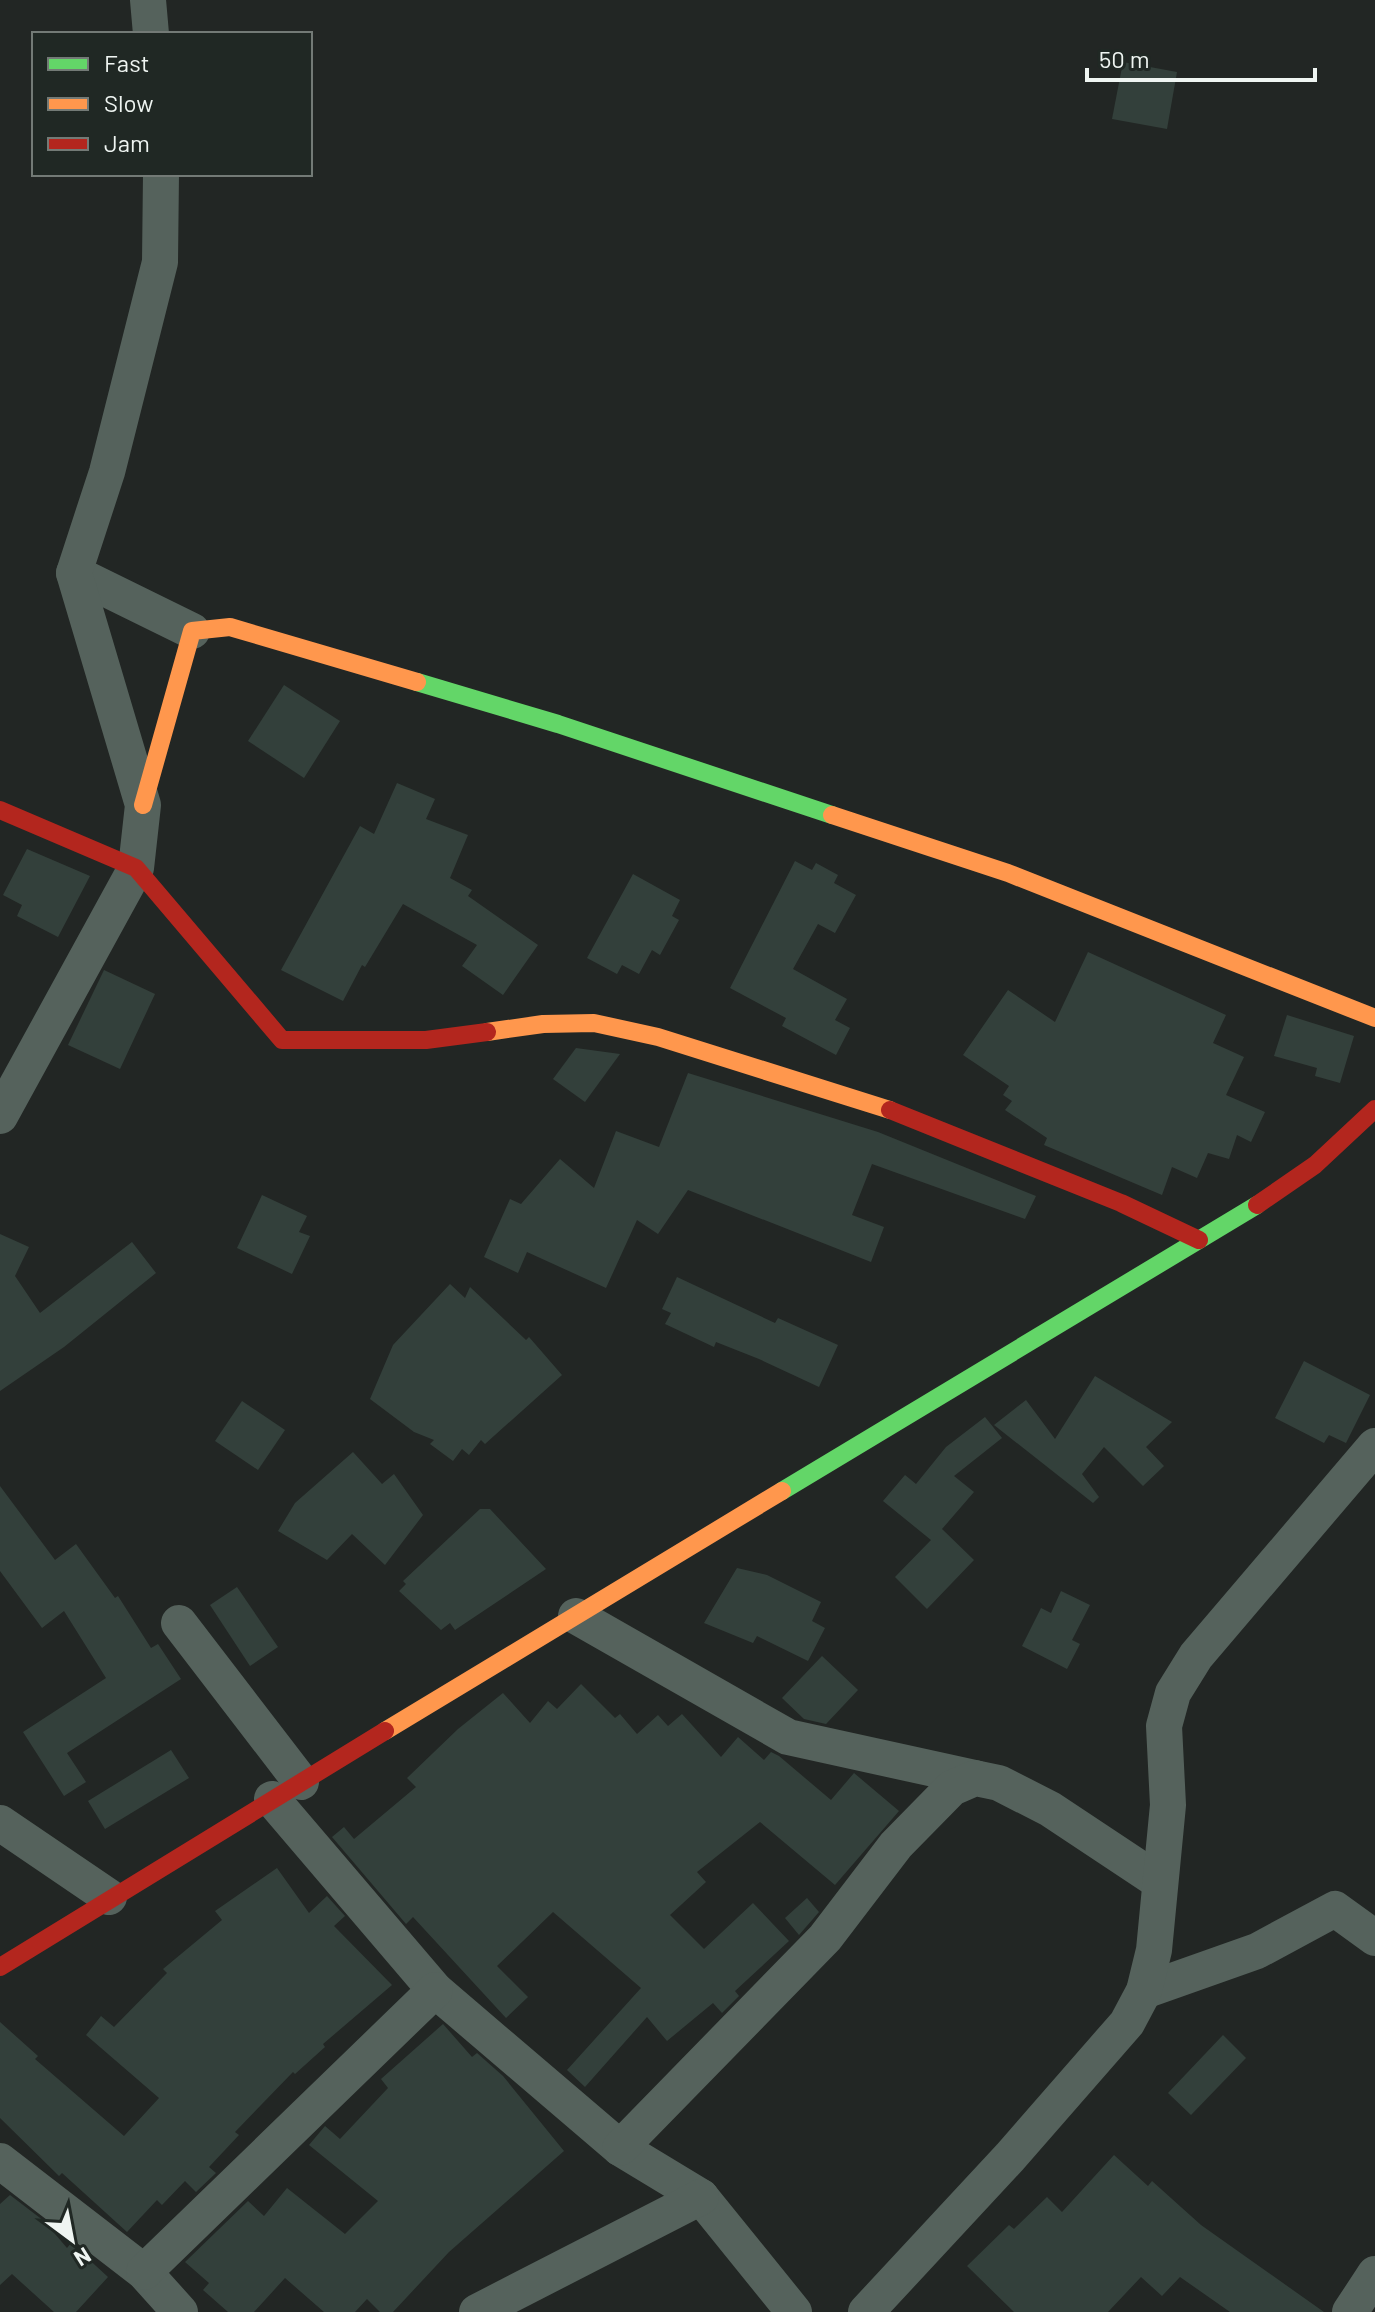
<svg xmlns="http://www.w3.org/2000/svg" width="1375" height="2312" viewBox="0 0 1375 2312" font-family="Barlow,sans-serif">
<rect width="100%" height="100%" fill="#222624"/>
<g fill="#33403b">
<path d="M 1123,62 L 1177,72 L 1167,129 L 1112,119 Z"/>
<path d="M 284,685 L 340,721 L 304,778 L 248,741 Z"/>
<path d="M 397,783 L 435,799 L 426,819 L 468,835 L 450,878 L 472,890 L 468,896 L 538,945 L 503,995 L 462,966 L 477,945 L 403,904 L 365,967 L 362,965 L 343,1001 L 281,970 L 360,826 L 374,834 Z"/>
<path d="M 27,849 L 90,876 L 58,937 L 17,916 L 22,905 L 3,895 Z"/>
<path d="M 795,861 L 812,870 L 816,863 L 838,875 L 834,883 L 856,895 L 835,933 L 818,924 L 793,969 L 847,999 L 835,1020 L 850,1028 L 836,1055 L 782,1026 L 786,1018 L 730,988 Z"/>
<path d="M 633,874 L 680,900 L 672,916 L 679,920 L 660,955 L 652,950 L 639,974 L 622,965 L 617,974 L 587,958 Z"/>
<path d="M 1088,952 L 1226,1015 L 1213,1043 L 1244,1057 L 1226,1095 L 1265,1112 L 1251,1142 L 1237,1135 L 1229,1159 L 1208,1153 L 1197,1178 L 1172,1167 L 1162,1195 L 1044,1145 L 1047,1138 L 1005,1110 L 1012,1101 L 1003,1095 L 1009,1086 L 963,1055 L 1008,990 L 1055,1022 Z"/>
<path d="M 104,970 L 155,994 L 120,1069 L 68,1045 Z"/>
<path d="M 1287,1015 L 1354,1036 L 1340,1083 L 1315,1076 L 1317,1068 L 1274,1056 Z"/>
<path d="M 576,1048 L 620,1054 L 585,1102 L 553,1079 Z"/>
<path d="M 688,1073 L 878,1132 L 1036,1196 L 1025,1219 L 872,1164 L 852,1215 L 884,1227 L 871,1262 L 688,1190 L 658,1234 L 637,1220 L 606,1288 L 527,1252 L 518,1273 L 484,1257 L 510,1199 L 521,1204 L 560,1159 L 594,1188 L 616,1131 L 659,1147 Z"/>
<path d="M 262,1195 L 307,1216 L 299,1232 L 310,1236 L 292,1274 L 237,1248 Z"/>
<path d="M 0,1234 L 29,1247 L 15,1276 L 40,1313 L 132,1242 L 156,1273 L 64,1347 L 0,1391 Z"/>
<path d="M 677,1277 L 775,1323 L 778,1318 L 838,1345 L 819,1387 L 759,1359 L 716,1342 L 714,1347 L 665,1324 L 671,1313 L 662,1309 Z"/>
<path d="M 450,1284 L 465,1298 L 470,1287 L 526,1340 L 529,1337 L 562,1375 L 485,1444 L 481,1440 L 469,1455 L 462,1449 L 453,1461 L 430,1444 L 434,1440 L 414,1432 L 370,1399 L 393,1345 Z"/>
<path d="M 1304,1361 L 1370,1395 L 1346,1443 L 1329,1435 L 1324,1443 L 1275,1418 Z"/>
<path d="M 1095,1376 L 1172,1422 L 1146,1447 L 1164,1466 L 1143,1486 L 1104,1447 L 1082,1474 L 1099,1497 L 1093,1503 L 994,1425 L 1026,1400 L 1055,1439 Z"/>
<path d="M 242,1401 L 285,1430 L 258,1470 L 215,1441 Z"/>
<path d="M 985,1417 L 1002,1438 L 954,1476 L 974,1492 L 942,1529 L 974,1560 L 927,1609 L 895,1577 L 931,1540 L 883,1501 L 905,1475 L 916,1484 L 946,1447 Z"/>
<path d="M 353,1452 L 382,1484 L 394,1474 L 423,1515 L 385,1565 L 352,1534 L 327,1560 L 278,1531 L 295,1503 Z"/>
<path d="M 0,1486 L 55,1560 L 76,1544 L 115,1598 L 118,1596 L 151,1648 L 158,1644 L 181,1679 L 67,1753 L 86,1782 L 64,1796 L 23,1732 L 106,1678 L 64,1611 L 42,1628 L 0,1571 Z"/>
<path d="M 480,1509 L 490,1509 L 546,1569 L 455,1630 L 450,1623 L 441,1630 L 399,1591 L 406,1584 L 403,1581 Z"/>
<path d="M 737,1568 L 767,1575 L 821,1602 L 812,1621 L 825,1628 L 808,1661 L 757,1636 L 753,1643 L 704,1623 Z"/>
<path d="M 237,1587 L 278,1647 L 250,1666 L 210,1605 Z"/>
<path d="M 1061,1591 L 1090,1605 L 1072,1640 L 1080,1644 L 1067,1669 L 1022,1646 L 1041,1608 L 1051,1613 Z"/>
<path d="M 822,1656 L 858,1690 L 826,1724 L 804,1719 L 782,1698 Z"/>
<path d="M 581,1684 L 615,1718 L 620,1714 L 637,1734 L 658,1715 L 668,1726 L 682,1714 L 721,1757 L 738,1737 L 764,1760 L 771,1752 L 779,1756 L 831,1800 L 854,1773 L 899,1811 L 835,1885 L 760,1822 L 697,1872 L 706,1882 L 670,1915 L 704,1949 L 753,1903 L 789,1941 L 735,1991 L 739,1996 L 722,2013 L 713,2003 L 667,2041 L 647,2017 L 585,2087 L 567,2070 L 641,1988 L 553,1912 L 497,1966 L 528,1997 L 506,2018 L 413,1917 L 406,1924 L 332,1837 L 344,1827 L 354,1839 L 416,1787 L 407,1778 L 458,1729 L 503,1693 L 530,1723 L 548,1701 L 557,1709 Z"/>
<path d="M 171,1750 L 189,1778 L 105,1829 L 88,1801 Z"/>
<path d="M 277,1868 L 309,1913 L 327,1896 L 345,1916 L 334,1926 L 392,1985 L 323,2044 L 325,2047 L 295,2074 L 293,2072 L 235,2132 L 239,2135 L 209,2167 L 216,2173 L 196,2192 L 185,2181 L 162,2205 L 157,2200 L 127,2232 L 62,2173 L 59,2176 L 0,2118 L 0,2022 L 38,2056 L 35,2059 L 124,2136 L 159,2098 L 86,2035 L 101,2016 L 114,2027 L 167,1973 L 163,1969 L 222,1920 L 215,1911 Z"/>
<path d="M 807,1898 L 819,1912 L 799,1935 L 785,1918 Z"/>
<path d="M 443,2024 L 472,2057 L 477,2053 L 503,2076 L 564,2151 L 449,2252 L 393,2312 L 380,2312 L 367,2299 L 355,2312 L 324,2312 L 285,2278 L 254,2312 L 228,2312 L 203,2290 L 209,2283 L 185,2262 L 248,2201 L 264,2216 L 287,2188 L 345,2234 L 378,2201 L 309,2145 L 325,2126 L 340,2139 L 388,2088 L 381,2079 Z"/>
<path d="M 1223,2035 L 1246,2058 L 1191,2115 L 1168,2093 Z"/>
<path d="M 1114,2155 L 1148,2186 L 1152,2181 L 1201,2225 L 1324,2312 L 1230,2312 L 1180,2277 L 1162,2296 L 1141,2277 L 1108,2312 L 1014,2312 L 967,2266 L 1009,2225 L 1014,2229 L 1047,2197 L 1062,2212 Z"/>
<path d="M 10,2195 L 44,2221 L 67,2248 L 71,2243 L 108,2277 L 76,2312 L 54,2312 L 12,2274 L 0,2285 L 0,2204 Z"/>
</g>
<g fill="none" stroke-linecap="round" stroke-linejoin="round">
<g stroke="#55625c" stroke-width="36">
<path d="M 148,0 L 151,34"/>
<path d="M 74,573 L 192,631"/>
<path d="M 0,1116 L 136,868 L 143,805 L 74,573 L 107,472 L 160,262 L 161,174"/>
<path d="M 576,1616 L 788,1737 L 975,1778"/>
<path d="M 179,1623 L 301,1782"/>
<path d="M 272,1799 L 435,1990 L 620,2148 L 701,2197 L 794,2312"/>
<path d="M 0,1823 L 109,1897"/>
<path d="M 1144,1991 L 1257,1951 L 1335,1909 L 1375,1938"/>
<path d="M 620,2148 L 825,1938 L 896,1845 L 952,1788 L 975,1778 L 999,1783 L 1050,1809 L 1160,1882"/>
<path d="M 0,2161 L 144,2272 L 180,2312"/>
<path d="M 144,2272 L 435,1990"/>
<path d="M 477,2312 L 701,2197"/>
<path d="M 866,2312 L 1010,2157 L 1127,2023 L 1144,1991 L 1154,1950 L 1168,1805 L 1164,1726 L 1173,1693 L 1196,1656 L 1375,1446"/>
<path d="M 1350,2312 L 1375,2274"/>
</g>
<g stroke="#63d668" stroke-width="18">
<path d="M 417,682 L 558,724 L 832,815"/>
<path d="M 782,1491 L 1257,1205"/>
</g>
<g stroke="#ff974d" stroke-width="18">
<path d="M 143,805 L 192,631 L 230,627 L 417,682"/>
<path d="M 832,815 L 1008,873 L 1375,1018"/>
<path d="M 487,1032 L 543,1024 L 594,1023 L 658,1037 L 890,1110"/>
<path d="M 385,1731 L 782,1491"/>
</g>
<g stroke="#b3261e" stroke-width="18">
<path d="M 0,810 L 136,868 L 282,1040 L 426,1040 L 487,1032"/>
<path d="M 890,1110 L 1121,1203 L 1199,1240"/>
<path d="M 1257,1205 L 1315,1165 L 1375,1109"/>
<path d="M 0,1967 L 385,1731"/>
</g>
</g>
<rect x="32" y="32" width="280" height="144" fill="#202824" stroke="#737a76" stroke-width="2"/>
<rect x="48" y="58" width="40" height="12" fill="#63d668" stroke="#737a76" stroke-width="2"/>
<text x="104" y="72" font-size="24" fill="#eff5f2">Fast</text>
<rect x="48" y="98" width="40" height="12" fill="#ff974d" stroke="#737a76" stroke-width="2"/>
<text x="104" y="112" font-size="24" fill="#eff5f2">Slow</text>
<rect x="48" y="138" width="40" height="12" fill="#b3261e" stroke="#737a76" stroke-width="2"/>
<text x="104" y="152" font-size="24" fill="#eff5f2">Jam</text>
<g transform="translate(72 2240) rotate(148)" stroke="#202824" stroke-width="6" paint-order="stroke">
<path d="M0-6L14 30L0 20L-14 30Z" fill="#eff5f2"/>
<text y="-12" font-size="22" font-weight="bold" text-anchor="middle" fill="#eff5f2">N</text>
</g>
<path d="M1087 68v12h228v-12" fill="none" stroke="#eff5f2" stroke-width="4"/>
<text x="1099" y="68" font-size="24" fill="#eff5f2" stroke="#202824" stroke-width="6" paint-order="stroke">50 m</text>
</svg>
